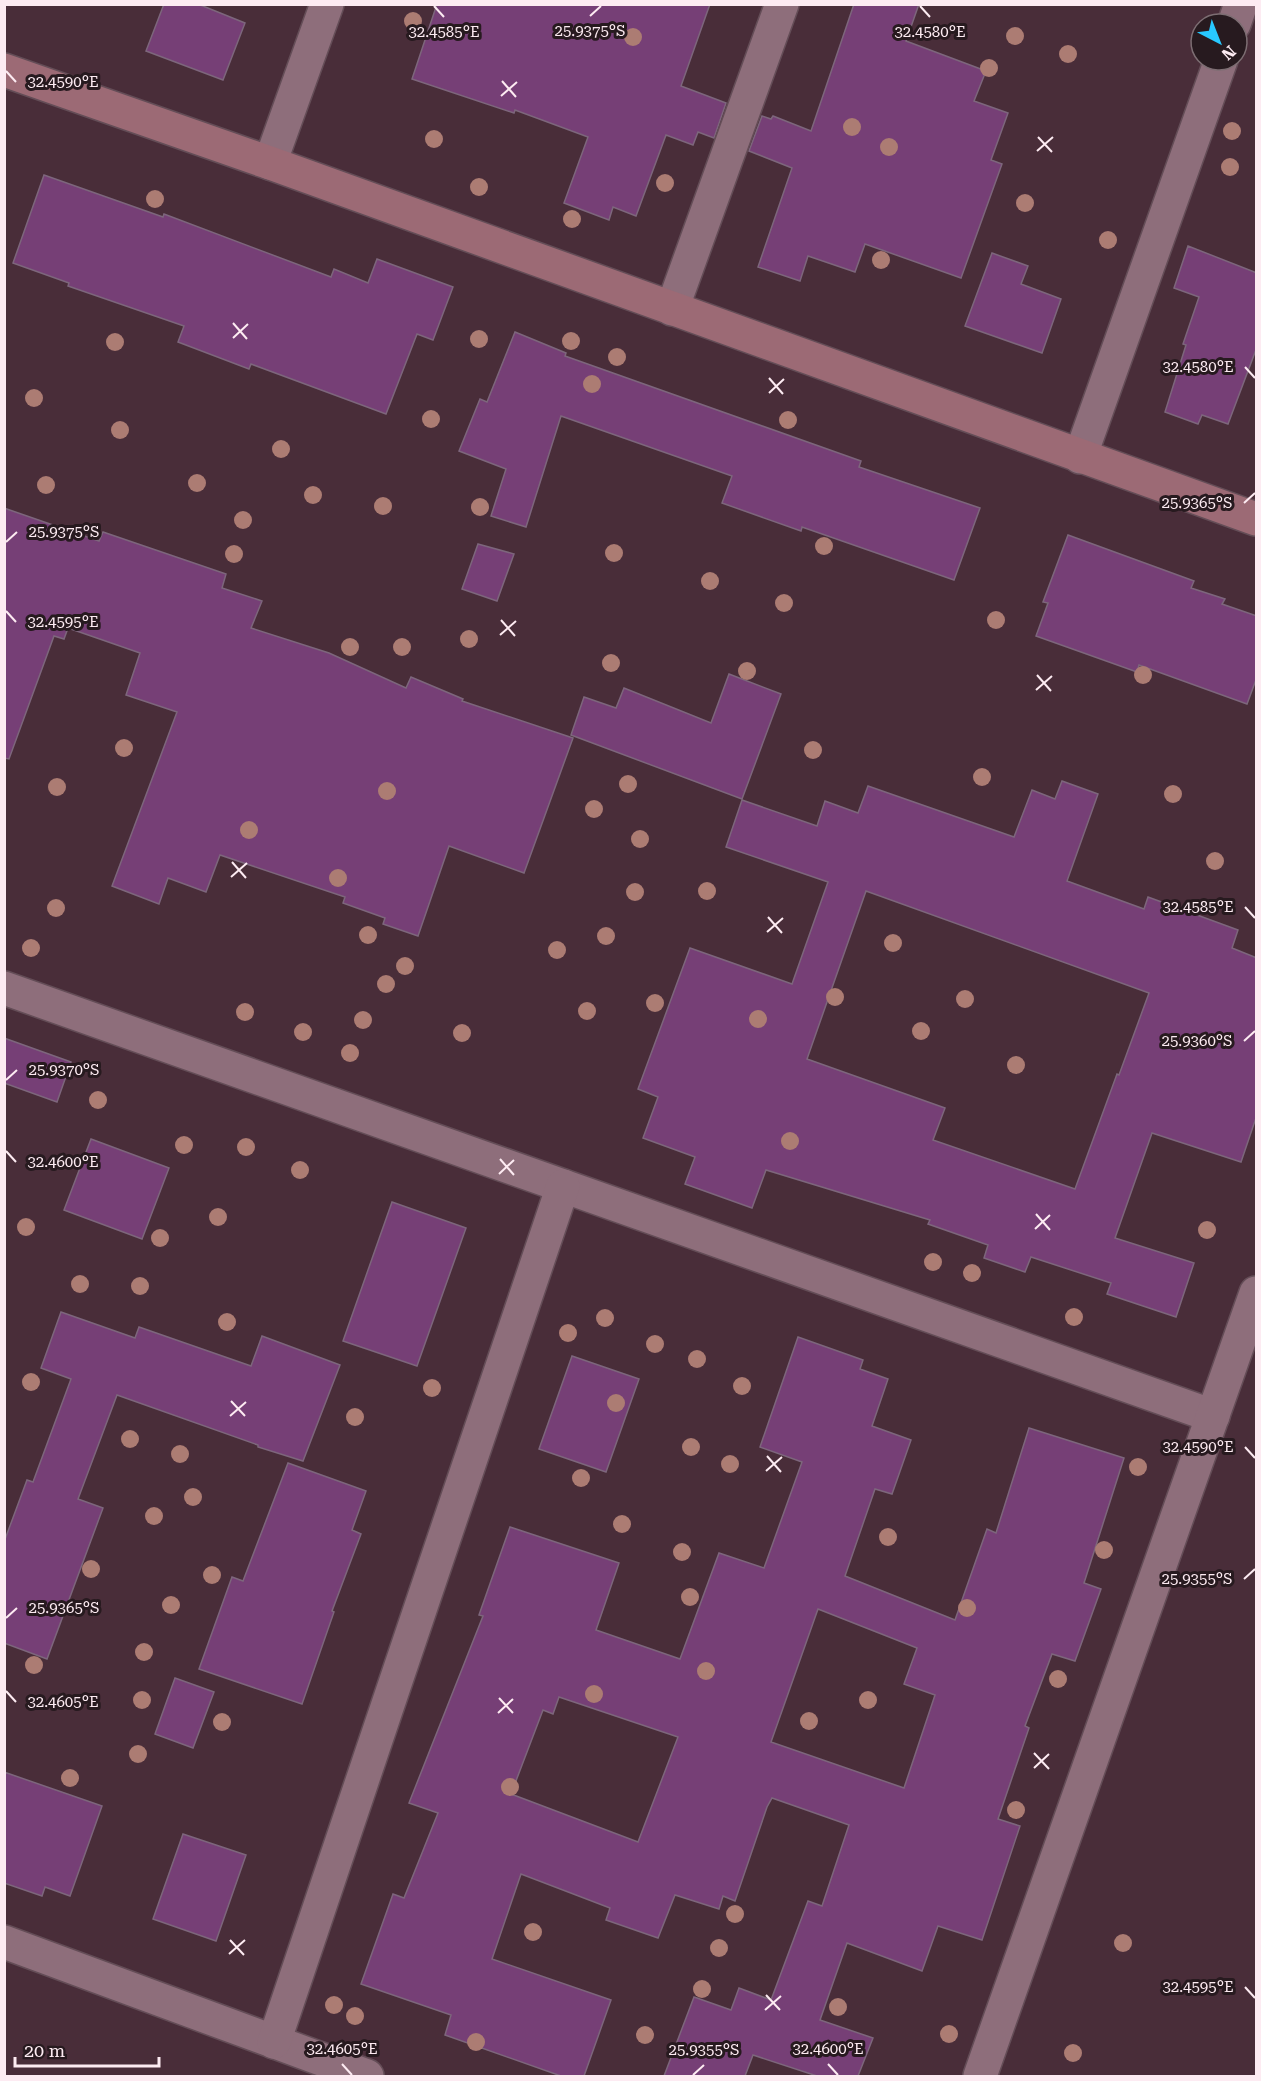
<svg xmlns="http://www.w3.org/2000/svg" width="1261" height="2081" viewBox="0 0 1261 2081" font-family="'Roboto Serif',serif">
<rect width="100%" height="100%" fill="#492d39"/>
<g fill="#763f76" stroke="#7d667c" stroke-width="1.5" fill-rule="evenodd">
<path d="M 164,4 L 198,4 L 245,23 L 223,80 L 146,51 Z"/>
<path d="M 437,4 L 710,4 L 681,86 L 726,103 L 714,138 L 698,132 L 693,145 L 666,135 L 636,216 L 613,207 L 609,220 L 564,203 L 588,137 L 515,110 L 514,113 L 412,79 Z"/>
<path d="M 854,4 L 919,4 L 906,41 L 986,71 L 974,101 L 1008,113 L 991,160 L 1002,164 L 961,278 L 865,244 L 855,272 L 808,256 L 800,281 L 758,267 L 792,168 L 749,151 L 762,116 L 771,119 L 773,116 L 811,131 Z"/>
<path d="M 44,175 L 163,217 L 164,214 L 331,277 L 334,269 L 368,283 L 377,259 L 453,287 L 433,340 L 417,334 L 386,414 L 251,364 L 249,369 L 178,342 L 184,326 L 68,286 L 69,283 L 13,263 Z"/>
<path d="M 1188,246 L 1257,273 L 1257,347 L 1228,424 L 1202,415 L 1198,424 L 1165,412 L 1186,345 L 1183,344 L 1199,297 L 1174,288 Z"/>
<path d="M 992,253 L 1028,266 L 1021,284 L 1061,299 L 1042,353 L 965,326 Z"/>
<path d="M 515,332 L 566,353 L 565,356 L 861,461 L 859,467 L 980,508 L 954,580 L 802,527 L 801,531 L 722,503 L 732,476 L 561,416 L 526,527 L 491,516 L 506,469 L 459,451 L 480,399 L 487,402 Z"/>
<path d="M 4,508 L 99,541 L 103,532 L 226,574 L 222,588 L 262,601 L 251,628 L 329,653 L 406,688 L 411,677 L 463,699 L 462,701 L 573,738 L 524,873 L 449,846 L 418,936 L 383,924 L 385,918 L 343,903 L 345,897 L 220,855 L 206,892 L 168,878 L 159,904 L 112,886 L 177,712 L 126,695 L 140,653 L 68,628 L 64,639 L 54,636 L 9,759 L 4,758 Z"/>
<path d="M 1068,535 L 1194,581 L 1191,588 L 1225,599 L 1222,604 L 1257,616 L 1257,677 L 1247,704 L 1139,665 L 1137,672 L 1036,636 L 1048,603 L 1043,602 Z"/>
<path d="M 478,544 L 514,554 L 497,601 L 462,589 Z"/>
<path d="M 729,674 L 781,694 L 742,799 L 571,735 L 584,697 L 616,708 L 624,688 L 711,723 Z"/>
<path d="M 1062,781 L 1098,794 L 1067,881 L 1144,909 L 1148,897 L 1238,930 L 1232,948 L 1257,958 L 1257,1115 L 1241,1162 L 1152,1133 L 1115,1238 L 1194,1263 L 1176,1317 L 1107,1294 L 1111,1283 L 1031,1257 L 1025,1272 L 984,1258 L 988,1245 L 928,1224 L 930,1220 L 766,1170 L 752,1208 L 685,1184 L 695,1157 L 643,1138 L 658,1097 L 638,1089 L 690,948 L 792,984 L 828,882 L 726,847 L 742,800 L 817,826 L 825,801 L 858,813 L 868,786 L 1014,837 L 1032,790 L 1055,799 ZM 866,891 L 1149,993 L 1119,1075 L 1117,1074 L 1075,1189 L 933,1140 L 945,1108 L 807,1059 Z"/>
<path d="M 4,1038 L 71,1062 L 57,1102 L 4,1083 Z"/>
<path d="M 91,1139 L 169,1168 L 142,1239 L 64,1210 Z"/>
<path d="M 392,1202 L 466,1228 L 417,1366 L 343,1341 Z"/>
<path d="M 61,1312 L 135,1338 L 139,1327 L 251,1366 L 262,1336 L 340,1365 L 303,1461 L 258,1447 L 258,1445 L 117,1395 L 78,1499 L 103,1508 L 47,1659 L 4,1643 L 4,1542 L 27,1480 L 33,1482 L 71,1379 L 41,1368 Z"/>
<path d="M 798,1337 L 863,1360 L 860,1369 L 888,1379 L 872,1426 L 911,1440 L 892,1494 L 875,1489 L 845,1576 L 955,1620 L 987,1529 L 996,1533 L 1029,1428 L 1124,1458 L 1084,1583 L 1101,1589 L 1075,1661 L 1052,1654 L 1025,1726 L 1029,1728 L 998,1819 L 1020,1826 L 982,1940 L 938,1926 L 922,1971 L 847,1943 L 820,2020 L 873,2038 L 858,2076 L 817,2076 L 753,2055 L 745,2076 L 664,2076 L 694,1997 L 731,2010 L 739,1988 L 771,2000 L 808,1901 L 822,1906 L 849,1825 L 772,1798 L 767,1807 L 735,1901 L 723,1896 L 719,1909 L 675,1895 L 658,1938 L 606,1920 L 610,1908 L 521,1874 L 492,1959 L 611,2000 L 584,2076 L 561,2076 L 445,2035 L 451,2015 L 361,1984 L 393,1894 L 404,1898 L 438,1813 L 409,1803 L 483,1616 L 479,1615 L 510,1527 L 619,1563 L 596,1630 L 680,1659 L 719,1553 L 764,1568 L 802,1462 L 760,1447 ZM 818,1609 L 917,1648 L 904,1684 L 935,1695 L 904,1788 L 771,1742 ZM 559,1697 L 678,1737 L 638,1842 L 511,1794 L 543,1710 L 553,1714 Z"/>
<path d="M 572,1356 L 639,1379 L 606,1472 L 539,1449 Z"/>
<path d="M 288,1463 L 366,1491 L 352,1530 L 361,1534 L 332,1611 L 334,1612 L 302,1704 L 199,1669 L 232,1577 L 243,1581 Z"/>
<path d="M 175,1678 L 214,1692 L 193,1748 L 155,1734 Z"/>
<path d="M 4,1772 L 102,1806 L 70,1896 L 45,1887 L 42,1896 L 4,1883 Z"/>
<path d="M 183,1834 L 246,1855 L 216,1941 L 153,1919 Z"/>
</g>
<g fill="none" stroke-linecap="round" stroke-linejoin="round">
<g stroke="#644d57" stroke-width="36">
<g id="street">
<path d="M 1234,24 L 1241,4"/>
<path d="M 270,163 L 327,4"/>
<path d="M 672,309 L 782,4"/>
<path d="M 1080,457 L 1221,60"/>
<path d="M 4,988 L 1213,1416"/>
<path d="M 4,1942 L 367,2076"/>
<path d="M 274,2042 L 563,1186"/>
<path d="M 980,2076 L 1256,1293"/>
</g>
</g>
<g stroke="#644d57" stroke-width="36">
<path id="secondary" d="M 4,70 L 270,163 L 1256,519"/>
</g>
<use href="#street" stroke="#8e6e7b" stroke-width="33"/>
<use href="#secondary" stroke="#9c6a75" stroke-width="33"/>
</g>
<g fill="#ac7c73">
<circle cx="413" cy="21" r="9"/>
<circle cx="1015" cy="36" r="9"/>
<circle cx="633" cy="37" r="9"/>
<circle cx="1068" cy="54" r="9"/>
<circle cx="989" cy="68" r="9"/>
<circle cx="852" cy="127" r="9"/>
<circle cx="1232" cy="131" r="9"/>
<circle cx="434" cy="139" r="9"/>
<circle cx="889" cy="147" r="9"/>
<circle cx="1230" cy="167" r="9"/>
<circle cx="665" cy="183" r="9"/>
<circle cx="479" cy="187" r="9"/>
<circle cx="155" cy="199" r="9"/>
<circle cx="1025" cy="203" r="9"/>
<circle cx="572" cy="219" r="9"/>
<circle cx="1108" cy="240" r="9"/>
<circle cx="881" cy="260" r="9"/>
<circle cx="479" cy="339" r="9"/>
<circle cx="571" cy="341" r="9"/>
<circle cx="115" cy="342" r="9"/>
<circle cx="617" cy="357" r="9"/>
<circle cx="592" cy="384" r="9"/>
<circle cx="34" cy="398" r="9"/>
<circle cx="431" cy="419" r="9"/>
<circle cx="788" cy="420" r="9"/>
<circle cx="120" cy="430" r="9"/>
<circle cx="281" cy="449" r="9"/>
<circle cx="197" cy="483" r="9"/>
<circle cx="46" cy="485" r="9"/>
<circle cx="313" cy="495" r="9"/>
<circle cx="383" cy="506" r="9"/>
<circle cx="480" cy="507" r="9"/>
<circle cx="243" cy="520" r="9"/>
<circle cx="824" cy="546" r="9"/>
<circle cx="614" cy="553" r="9"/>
<circle cx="234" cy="554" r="9"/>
<circle cx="710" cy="581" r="9"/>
<circle cx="784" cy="603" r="9"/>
<circle cx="996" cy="620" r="9"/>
<circle cx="469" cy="639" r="9"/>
<circle cx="350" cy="647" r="9"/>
<circle cx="402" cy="647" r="9"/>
<circle cx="611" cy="663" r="9"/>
<circle cx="747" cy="671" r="9"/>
<circle cx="1143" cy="675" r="9"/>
<circle cx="124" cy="748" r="9"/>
<circle cx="813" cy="750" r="9"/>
<circle cx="982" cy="777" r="9"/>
<circle cx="628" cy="784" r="9"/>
<circle cx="57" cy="787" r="9"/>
<circle cx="387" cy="791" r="9"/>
<circle cx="1173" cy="794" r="9"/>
<circle cx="594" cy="809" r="9"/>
<circle cx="249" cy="830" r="9"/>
<circle cx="640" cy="839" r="9"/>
<circle cx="1215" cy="861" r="9"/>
<circle cx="338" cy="878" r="9"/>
<circle cx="707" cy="891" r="9"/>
<circle cx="635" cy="892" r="9"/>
<circle cx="56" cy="908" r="9"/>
<circle cx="368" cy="935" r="9"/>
<circle cx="606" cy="936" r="9"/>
<circle cx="893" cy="943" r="9"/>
<circle cx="31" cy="948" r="9"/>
<circle cx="557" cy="950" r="9"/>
<circle cx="405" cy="966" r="9"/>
<circle cx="386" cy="984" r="9"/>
<circle cx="835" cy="997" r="9"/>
<circle cx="965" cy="999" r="9"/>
<circle cx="655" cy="1003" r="9"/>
<circle cx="587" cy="1011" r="9"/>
<circle cx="245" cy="1012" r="9"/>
<circle cx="758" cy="1019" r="9"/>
<circle cx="363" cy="1020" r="9"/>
<circle cx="921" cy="1031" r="9"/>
<circle cx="303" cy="1032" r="9"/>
<circle cx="462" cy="1033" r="9"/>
<circle cx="350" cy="1053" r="9"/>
<circle cx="1016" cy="1065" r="9"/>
<circle cx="98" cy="1100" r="9"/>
<circle cx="790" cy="1141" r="9"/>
<circle cx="184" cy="1145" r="9"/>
<circle cx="246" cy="1147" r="9"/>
<circle cx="300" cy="1170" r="9"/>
<circle cx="218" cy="1217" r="9"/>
<circle cx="26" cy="1227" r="9"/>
<circle cx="1207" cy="1230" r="9"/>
<circle cx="160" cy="1238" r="9"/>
<circle cx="933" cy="1262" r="9"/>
<circle cx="972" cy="1273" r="9"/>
<circle cx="80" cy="1284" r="9"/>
<circle cx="140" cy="1286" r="9"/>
<circle cx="1074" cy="1317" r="9"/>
<circle cx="605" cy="1318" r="9"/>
<circle cx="227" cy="1322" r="9"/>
<circle cx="568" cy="1333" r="9"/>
<circle cx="655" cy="1344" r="9"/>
<circle cx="697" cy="1359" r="9"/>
<circle cx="31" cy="1382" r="9"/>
<circle cx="742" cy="1386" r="9"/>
<circle cx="432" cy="1388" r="9"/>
<circle cx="616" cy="1403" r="9"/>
<circle cx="355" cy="1417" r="9"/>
<circle cx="130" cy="1439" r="9"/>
<circle cx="691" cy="1447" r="9"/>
<circle cx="180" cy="1454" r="9"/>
<circle cx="730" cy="1464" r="9"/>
<circle cx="1138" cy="1467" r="9"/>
<circle cx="581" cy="1478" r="9"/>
<circle cx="193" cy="1497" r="9"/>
<circle cx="154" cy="1516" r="9"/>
<circle cx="622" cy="1524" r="9"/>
<circle cx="888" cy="1537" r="9"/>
<circle cx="1104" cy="1550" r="9"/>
<circle cx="682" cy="1552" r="9"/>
<circle cx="91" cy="1569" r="9"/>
<circle cx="212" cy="1575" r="9"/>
<circle cx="690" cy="1597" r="9"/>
<circle cx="171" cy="1605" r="9"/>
<circle cx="967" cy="1608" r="9"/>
<circle cx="144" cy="1652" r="9"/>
<circle cx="34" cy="1665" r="9"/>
<circle cx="706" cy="1671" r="9"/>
<circle cx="1058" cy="1679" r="9"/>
<circle cx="594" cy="1694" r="9"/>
<circle cx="142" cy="1700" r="9"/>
<circle cx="868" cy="1700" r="9"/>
<circle cx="809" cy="1721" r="9"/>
<circle cx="222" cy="1722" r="9"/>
<circle cx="138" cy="1754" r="9"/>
<circle cx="70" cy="1778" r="9"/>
<circle cx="510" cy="1787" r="9"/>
<circle cx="1016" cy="1810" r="9"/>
<circle cx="735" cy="1914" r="9"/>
<circle cx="533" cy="1932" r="9"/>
<circle cx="1123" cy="1943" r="9"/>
<circle cx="719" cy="1948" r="9"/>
<circle cx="702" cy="1989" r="9"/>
<circle cx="334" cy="2005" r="9"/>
<circle cx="838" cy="2007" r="9"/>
<circle cx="355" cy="2016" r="9"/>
<circle cx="949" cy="2034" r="9"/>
<circle cx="645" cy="2035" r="9"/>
<circle cx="476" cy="2042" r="9"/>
<circle cx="1073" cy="2053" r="9"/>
</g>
<path fill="none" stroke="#fdebf2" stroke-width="2" d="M 434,6 L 444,17M 920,6 L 930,17M 590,16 L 601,6M 6,71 L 16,82M 502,81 L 516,97M 501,96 L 517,82M 1038,137 L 1052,152M 1037,151 L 1053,137M 233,323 L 247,339M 233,338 L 248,324M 1245,367 L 1255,378M 769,378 L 783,394M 769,393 L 784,379M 1244,503 L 1255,493M 6,542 L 17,532M 6,611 L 16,622M 501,620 L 515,636M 500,635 L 516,621M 1037,675 L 1051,691M 1036,690 L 1052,676M 232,862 L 246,878M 231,877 L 247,863M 1245,907 L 1255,918M 768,917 L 782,933M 767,932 L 783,918M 1244,1041 L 1255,1031M 6,1080 L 17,1070M 6,1151 L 16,1162M 500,1159 L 514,1175M 499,1174 L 514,1160M 1036,1214 L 1050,1230M 1035,1229 L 1050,1215M 231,1401 L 245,1416M 230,1416 L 246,1402M 1245,1447 L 1255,1458M 767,1456 L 781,1472M 766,1471 L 782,1457M 1244,1579 L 1255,1569M 6,1618 L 17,1608M 6,1691 L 16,1702M 499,1698 L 513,1713M 498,1713 L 513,1699M 1034,1753 L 1049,1769M 1034,1768 L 1049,1754M 230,1940 L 244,1955M 229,1954 L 245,1940M 1245,1987 L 1255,1998M 766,1995 L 780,2010M 765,2010 L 781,1996M 342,2064 L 352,2075M 828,2064 L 838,2075M 693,2075 L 704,2065"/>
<g font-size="15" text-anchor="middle" fill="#fdebf2" stroke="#271a1f" stroke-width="6" stroke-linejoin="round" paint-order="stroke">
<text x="590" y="36">25.9375°S</text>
<text x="444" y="37">32.4585°E</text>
<text x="930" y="37">32.4580°E</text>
<text x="63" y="87">32.4590°E</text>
<text x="1198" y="372">32.4580°E</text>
<text x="1197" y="508">25.9365°S</text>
<text x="64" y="537">25.9375°S</text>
<text x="63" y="627">32.4595°E</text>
<text x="1198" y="912">32.4585°E</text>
<text x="1197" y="1046">25.9360°S</text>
<text x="64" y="1075">25.9370°S</text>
<text x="63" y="1167">32.4600°E</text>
<text x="1198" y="1452">32.4590°E</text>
<text x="1197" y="1584">25.9355°S</text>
<text x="64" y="1613">25.9365°S</text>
<text x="63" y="1707">32.4605°E</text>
<text x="1198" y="1992">32.4595°E</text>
<text x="342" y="2054">32.4605°E</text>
<text x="828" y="2054">32.4600°E</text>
<text x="704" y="2055">25.9355°S</text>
</g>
<rect width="1261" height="2081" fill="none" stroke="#fdebf2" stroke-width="12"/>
<g transform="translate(1219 42) rotate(138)"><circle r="28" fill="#271a1f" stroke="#7d6e73" stroke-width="1.5"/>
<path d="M0-4.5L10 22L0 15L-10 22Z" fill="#28c8ff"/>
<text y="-9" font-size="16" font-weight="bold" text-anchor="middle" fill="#fdebf2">N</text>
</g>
<path d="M15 2057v9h144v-9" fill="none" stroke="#fdebf2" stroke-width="3"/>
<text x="24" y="2057" font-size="18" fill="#fdebf2" stroke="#271a1f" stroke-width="4.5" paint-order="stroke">20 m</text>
</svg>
